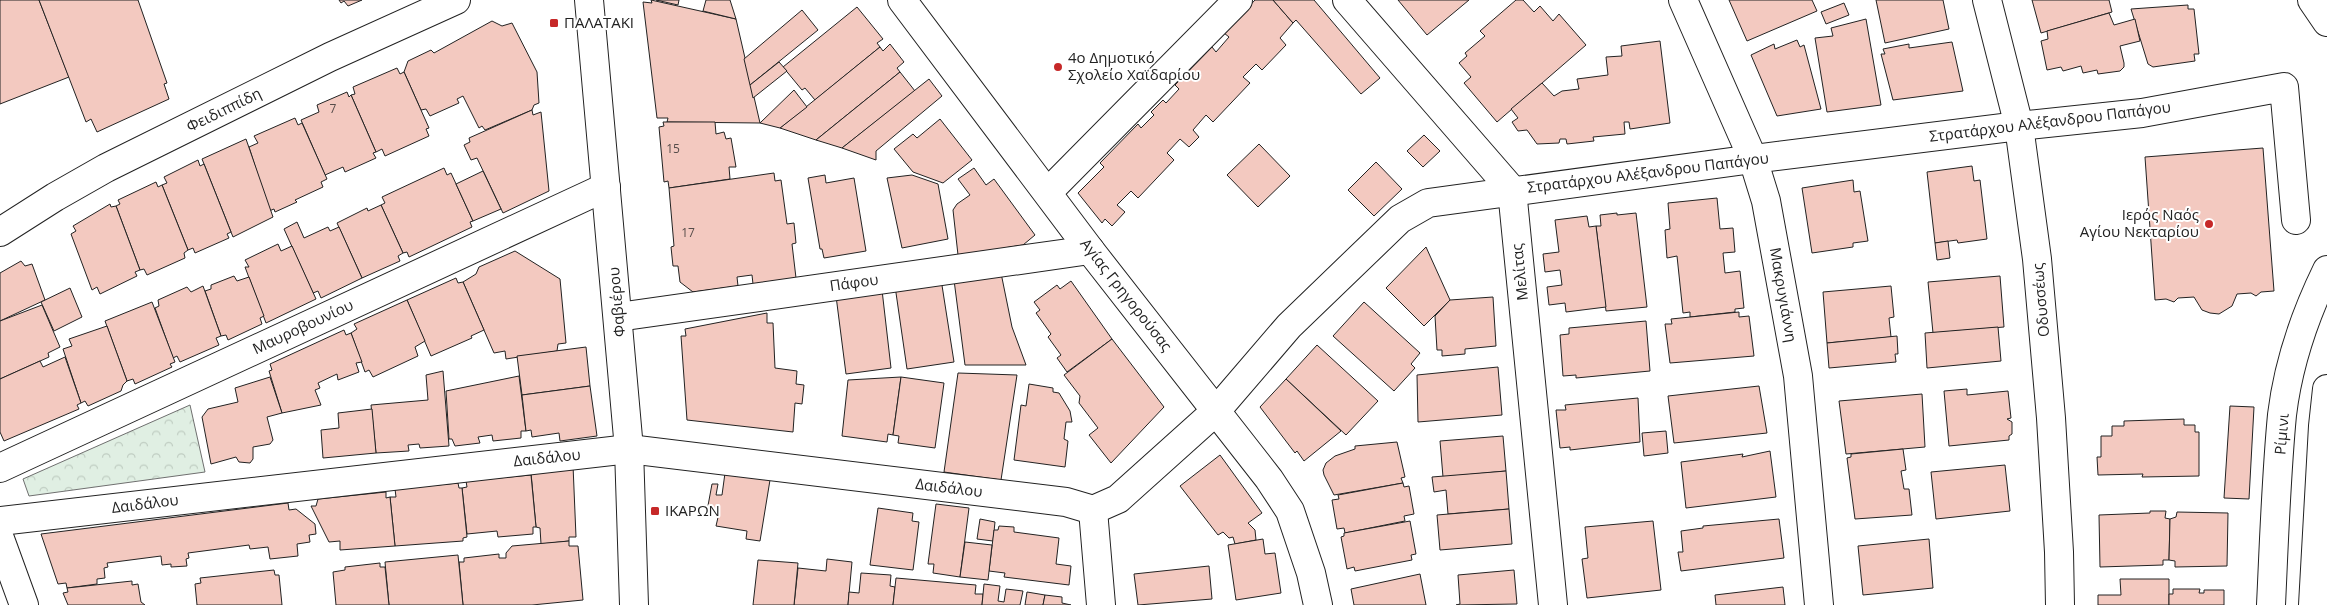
<svg xmlns="http://www.w3.org/2000/svg" width="2327" height="605" viewBox="0 0 2327 605" font-family="'Open Sans',sans-serif">
<defs>
<pattern id="park-crowns" width="20" height="18" patternUnits="userSpaceOnUse" patternTransform="scale(1.25)"><rect width="20" height="18" fill="#e0efe3"/><path d="M2 6a3 3 0 1 1 6 0M12 15a3 3 0 1 1 6 0" fill="none" stroke="#c0cdc2"/></pattern>
</defs>
<rect width="100%" height="100%" fill="#fff"/>
<path fill="url(#park-crowns)" stroke="#6f6f6f" d="M 190,405 L 205,472 L 29,496 L 23,479 Z"/>
<g fill="#f3c9c0" stroke="#222">
<path d="M 0,0 L 39,0 L 69,77 L 0,104 Z"/>
<path d="M 39,0 L 138,0 L 167,83 L 164,84 L 169,99 L 97,132 L 91,119 L 86,122 Z"/>
<path d="M 339,0 L 362,0 L 348,6 L 344,1 L 341,3 Z"/>
<path d="M 651,0 L 736,19 L 760,123 L 667,122 L 668,118 L 657,118 L 643,2 L 652,3 Z"/>
<path d="M 656,0 L 679,0 L 678,5 Z"/>
<path d="M 706,0 L 730,0 L 736,19 L 703,11 Z"/>
<path d="M 1255,0 L 1273,0 L 1293,23 L 1280,38 L 1286,45 L 1262,70 L 1256,64 L 1243,77 L 1250,83 L 1213,122 L 1206,115 L 1193,130 L 1199,137 L 1189,147 L 1180,139 L 1167,153 L 1174,160 L 1138,198 L 1131,191 L 1117,205 L 1125,212 L 1112,226 L 1105,219 L 1102,223 L 1078,193 L 1104,167 L 1100,163 L 1138,124 L 1141,128 L 1154,115 L 1151,112 L 1163,100 L 1166,103 L 1179,89 L 1175,85 L 1212,47 L 1216,52 L 1229,37 L 1224,33 Z"/>
<path d="M 1273,0 L 1314,0 L 1380,78 L 1361,94 L 1296,20 L 1293,23 Z"/>
<path d="M 1398,0 L 1469,0 L 1427,35 Z"/>
<path d="M 1516,0 L 1523,0 L 1534,12 L 1540,6 L 1553,21 L 1559,14 L 1586,45 L 1497,122 L 1464,83 L 1471,77 L 1459,63 L 1467,56 L 1465,53 L 1485,36 L 1480,31 Z"/>
<path d="M 1729,0 L 1812,0 L 1817,11 L 1747,41 Z"/>
<path d="M 1876,0 L 1943,0 L 1949,29 L 1885,43 Z"/>
<path d="M 2032,0 L 2109,0 L 2112,12 L 2041,33 Z"/>
<path d="M 1844,3 L 1849,15 L 1826,24 L 1821,12 Z"/>
<path d="M 2188,5 L 2188,9 L 2194,9 L 2199,54 L 2194,54 L 2195,61 L 2153,67 L 2148,64 L 2131,9 Z"/>
<path d="M 857,7 L 883,39 L 877,43 L 880,47 L 815,100 L 805,88 L 802,90 L 783,67 Z"/>
<path d="M 802,10 L 818,30 L 750,85 L 744,59 Z"/>
<path d="M 2109,13 L 2114,25 L 2135,19 L 2140,41 L 2120,46 L 2124,63 L 2124,67 L 2120,71 L 2098,74 L 2097,70 L 2083,73 L 2081,66 L 2063,71 L 2061,67 L 2047,70 L 2041,41 L 2048,39 L 2047,31 Z"/>
<path d="M 1866,19 L 1881,105 L 1827,112 L 1815,38 L 1833,36 L 1831,28 Z"/>
<path d="M 492,21 L 502,26 L 512,23 L 537,72 L 539,103 L 534,105 L 532,110 L 485,130 L 482,126 L 479,128 L 463,96 L 457,99 L 459,103 L 430,116 L 426,109 L 421,110 L 404,72 L 408,61 L 431,50 L 434,53 Z"/>
<path d="M 1797,40 L 1800,47 L 1804,45 L 1821,109 L 1777,116 L 1751,55 L 1774,44 L 1775,49 Z"/>
<path d="M 1660,41 L 1670,123 L 1630,129 L 1629,122 L 1624,122 L 1625,134 L 1593,137 L 1594,141 L 1567,144 L 1566,139 L 1560,139 L 1559,143 L 1537,144 L 1527,130 L 1518,131 L 1512,122 L 1518,118 L 1511,109 L 1542,83 L 1554,96 L 1562,91 L 1579,89 L 1577,79 L 1608,75 L 1606,57 L 1622,56 L 1621,46 Z"/>
<path d="M 1952,42 L 1963,91 L 1893,100 L 1881,54 L 1885,54 L 1883,49 L 1909,44 L 1909,48 Z"/>
<path d="M 890,44 L 904,62 L 897,68 L 900,72 L 816,140 L 780,128 L 880,47 L 883,51 Z"/>
<path d="M 779,62 L 787,71 L 753,98 L 750,85 Z"/>
<path d="M 397,68 L 400,74 L 404,72 L 429,128 L 426,129 L 429,136 L 385,156 L 382,149 L 376,152 L 351,95 L 355,94 L 353,87 Z"/>
<path d="M 900,72 L 915,91 L 842,148 L 816,140 Z"/>
<path d="M 929,79 L 942,96 L 876,151 L 876,160 L 842,148 Z"/>
<path d="M 794,90 L 807,107 L 780,128 L 760,123 Z"/>
<path d="M 347,92 L 349,97 L 351,95 L 376,152 L 373,153 L 376,158 L 345,172 L 343,167 L 325,175 L 301,120 L 319,112 L 317,105 Z"/>
<path d="M 532,110 L 533,115 L 541,112 L 549,191 L 503,213 L 477,158 L 471,160 L 464,145 L 470,142 L 469,138 Z"/>
<path d="M 295,118 L 298,125 L 302,123 L 327,179 L 321,182 L 323,187 L 295,200 L 297,202 L 275,212 L 274,209 L 269,211 L 249,147 L 258,143 L 254,136 Z"/>
<path d="M 940,119 L 972,160 L 943,183 L 913,172 L 894,149 L 913,134 L 917,138 Z"/>
<path d="M 663,122 L 715,122 L 716,134 L 724,132 L 726,139 L 731,138 L 736,167 L 729,167 L 730,179 L 669,188 L 668,181 L 664,182 L 659,127 L 664,126 Z"/>
<path d="M 1424,135 L 1440,151 L 1423,167 L 1407,151 Z"/>
<path d="M 246,139 L 273,217 L 233,237 L 202,159 Z"/>
<path d="M 1259,144 L 1290,176 L 1258,207 L 1227,175 Z"/>
<path d="M 2263,148 L 2274,291 L 2261,292 L 2256,296 L 2251,293 L 2237,294 L 2232,306 L 2219,314 L 2210,313 L 2202,310 L 2194,297 L 2178,298 L 2174,302 L 2166,299 L 2155,300 L 2145,157 Z"/>
<path d="M 198,160 L 200,166 L 204,164 L 231,232 L 227,234 L 229,238 L 195,253 L 193,248 L 188,250 L 162,185 L 167,183 L 164,177 Z"/>
<path d="M 1376,162 L 1402,189 L 1374,216 L 1348,190 Z"/>
<path d="M 1972,166 L 1974,181 L 1980,180 L 1987,239 L 1958,243 L 1957,240 L 1935,243 L 1927,172 Z"/>
<path d="M 444,168 L 447,175 L 451,173 L 473,221 L 470,222 L 472,227 L 409,257 L 407,252 L 403,253 L 381,205 L 385,203 L 382,197 Z"/>
<path d="M 974,168 L 986,185 L 994,179 L 1035,235 L 1023,245 L 1004,248 L 1004,251 L 963,257 L 963,254 L 958,255 L 953,210 L 957,204 L 970,195 L 958,179 Z"/>
<path d="M 483,171 L 501,209 L 473,221 L 456,184 Z"/>
<path d="M 774,173 L 775,181 L 781,180 L 787,224 L 794,223 L 796,243 L 792,244 L 796,278 L 753,284 L 752,275 L 737,277 L 738,286 L 693,292 L 680,282 L 678,266 L 673,266 L 671,247 L 674,246 L 669,188 Z"/>
<path d="M 825,175 L 826,183 L 854,178 L 866,251 L 824,258 L 822,249 L 820,249 L 808,178 Z"/>
<path d="M 912,175 L 938,184 L 948,239 L 902,248 L 887,178 Z"/>
<path d="M 1853,180 L 1854,192 L 1860,191 L 1868,241 L 1853,243 L 1853,247 L 1812,253 L 1802,188 Z"/>
<path d="M 156,182 L 158,187 L 162,185 L 188,250 L 184,253 L 185,258 L 147,275 L 144,269 L 140,270 L 116,206 L 120,204 L 118,200 Z"/>
<path d="M 1717,198 L 1720,229 L 1733,228 L 1735,252 L 1723,253 L 1725,273 L 1740,271 L 1744,308 L 1735,309 L 1735,312 L 1690,317 L 1690,312 L 1683,313 L 1677,256 L 1667,258 L 1665,230 L 1670,229 L 1668,203 Z"/>
<path d="M 110,204 L 111,207 L 116,206 L 140,270 L 135,272 L 137,276 L 100,294 L 97,287 L 92,290 L 71,234 L 76,231 L 73,226 Z"/>
<path d="M 381,205 L 403,253 L 398,256 L 400,261 L 362,278 L 337,223 L 367,208 L 368,211 Z"/>
<path d="M 1617,213 L 1617,215 L 1636,213 L 1647,307 L 1606,311 L 1596,226 L 1601,226 L 1600,215 Z"/>
<path d="M 1587,216 L 1589,227 L 1596,226 L 1606,307 L 1566,312 L 1565,303 L 1549,305 L 1547,287 L 1562,285 L 1560,270 L 1545,272 L 1543,254 L 1559,252 L 1555,220 Z"/>
<path d="M 297,222 L 304,238 L 328,227 L 330,231 L 339,227 L 362,278 L 321,298 L 318,291 L 313,293 L 284,229 Z"/>
<path d="M 1948,241 L 1950,258 L 1937,260 L 1935,243 Z"/>
<path d="M 278,244 L 281,251 L 292,246 L 316,299 L 266,323 L 245,267 L 249,267 L 245,260 Z"/>
<path d="M 1426,247 L 1450,300 L 1424,326 L 1386,288 Z"/>
<path d="M 515,251 L 560,279 L 566,343 L 558,344 L 557,351 L 506,359 L 505,351 L 494,353 L 463,282 L 476,274 L 479,267 Z"/>
<path d="M 21,261 L 25,266 L 32,264 L 45,300 L 0,321 L 0,273 Z"/>
<path d="M 1001,273 L 1012,327 L 1026,365 L 965,365 L 954,280 Z"/>
<path d="M 234,276 L 237,281 L 249,277 L 264,316 L 260,318 L 262,324 L 228,340 L 226,335 L 221,336 L 205,291 L 211,289 L 211,285 Z"/>
<path d="M 2000,276 L 2004,327 L 1933,333 L 1928,282 Z"/>
<path d="M 456,278 L 458,283 L 463,282 L 484,330 L 471,336 L 472,338 L 431,356 L 407,300 Z"/>
<path d="M 941,279 L 954,362 L 907,369 L 895,286 Z"/>
<path d="M 1071,281 L 1112,339 L 1067,372 L 1057,358 L 1061,355 L 1048,337 L 1051,334 L 1036,313 L 1040,310 L 1034,302 L 1057,285 L 1060,289 Z"/>
<path d="M 203,286 L 221,336 L 216,338 L 219,345 L 180,362 L 177,356 L 173,358 L 155,308 L 159,306 L 158,300 L 187,287 L 191,292 Z"/>
<path d="M 1891,286 L 1894,317 L 1889,318 L 1891,337 L 1827,343 L 1823,292 Z"/>
<path d="M 70,288 L 82,317 L 54,331 L 41,302 Z"/>
<path d="M 882,290 L 891,368 L 846,374 L 836,296 Z"/>
<path d="M 1493,297 L 1496,346 L 1465,349 L 1465,354 L 1442,356 L 1442,350 L 1437,350 L 1435,316 L 1450,300 Z"/>
<path d="M 407,300 L 425,341 L 415,347 L 418,356 L 373,377 L 369,370 L 365,372 L 351,333 L 357,329 L 354,324 Z"/>
<path d="M 152,302 L 175,362 L 170,364 L 172,367 L 135,384 L 133,379 L 127,381 L 105,321 Z"/>
<path d="M 1364,302 L 1420,353 L 1411,364 L 1415,368 L 1394,391 L 1333,336 Z"/>
<path d="M 42,305 L 60,347 L 48,353 L 49,357 L 0,379 L 0,321 Z"/>
<path d="M 1739,312 L 1739,317 L 1749,316 L 1754,356 L 1670,363 L 1665,324 L 1672,324 L 1671,319 Z"/>
<path d="M 767,313 L 767,323 L 773,323 L 775,368 L 797,371 L 796,384 L 804,385 L 802,404 L 795,403 L 793,432 L 687,420 L 681,336 L 686,336 L 685,329 Z"/>
<path d="M 1646,321 L 1650,371 L 1576,378 L 1576,375 L 1563,376 L 1560,335 L 1569,334 L 1569,328 Z"/>
<path d="M 107,326 L 127,381 L 123,385 L 121,391 L 88,406 L 85,401 L 81,403 L 63,349 L 72,346 L 69,339 Z"/>
<path d="M 1998,327 L 2001,361 L 1927,368 L 1925,333 Z"/>
<path d="M 344,330 L 346,335 L 351,333 L 362,362 L 356,363 L 359,372 L 338,380 L 337,374 L 318,383 L 320,388 L 315,390 L 321,405 L 282,413 L 269,371 L 272,370 L 270,364 Z"/>
<path d="M 1897,336 L 1898,354 L 1895,354 L 1896,362 L 1829,368 L 1827,343 Z"/>
<path d="M 1112,339 L 1164,407 L 1111,463 L 1089,435 L 1098,428 L 1079,403 L 1080,396 L 1064,375 Z"/>
<path d="M 1317,345 L 1378,401 L 1346,435 L 1286,379 Z"/>
<path d="M 586,347 L 590,386 L 522,395 L 517,356 Z"/>
<path d="M 65,357 L 81,403 L 77,405 L 79,409 L 4,441 L 0,432 L 0,379 L 40,361 L 43,367 Z"/>
<path d="M 1498,367 L 1502,415 L 1418,422 L 1417,375 Z"/>
<path d="M 443,371 L 449,446 L 420,448 L 419,444 L 408,445 L 409,451 L 376,453 L 371,405 L 428,400 L 426,375 Z"/>
<path d="M 958,373 L 1017,375 L 1001,480 L 944,472 Z"/>
<path d="M 519,376 L 526,431 L 521,431 L 521,438 L 493,441 L 492,435 L 478,437 L 480,443 L 455,446 L 452,439 L 449,439 L 446,391 Z"/>
<path d="M 270,377 L 282,413 L 267,417 L 273,440 L 270,444 L 253,447 L 253,459 L 250,463 L 239,462 L 236,457 L 211,464 L 202,417 L 208,409 L 238,402 L 235,388 Z"/>
<path d="M 901,377 L 893,435 L 888,434 L 887,442 L 842,436 L 848,380 Z"/>
<path d="M 901,377 L 944,383 L 935,448 L 898,443 L 899,436 L 893,435 Z"/>
<path d="M 1286,379 L 1341,431 L 1304,461 L 1297,451 L 1295,453 L 1260,407 Z"/>
<path d="M 1029,384 L 1053,388 L 1053,392 L 1059,393 L 1070,411 L 1072,422 L 1066,422 L 1064,439 L 1068,441 L 1065,467 L 1014,460 L 1021,405 L 1026,406 Z"/>
<path d="M 590,386 L 597,436 L 560,441 L 559,433 L 532,437 L 531,430 L 526,431 L 522,395 Z"/>
<path d="M 1759,386 L 1767,433 L 1674,443 L 1668,396 Z"/>
<path d="M 1967,389 L 1967,395 L 2008,391 L 2011,418 L 2007,419 L 2012,422 L 2012,434 L 2009,436 L 2009,440 L 1949,446 L 1944,391 Z"/>
<path d="M 1922,394 L 1925,447 L 1846,454 L 1839,401 Z"/>
<path d="M 1638,398 L 1640,442 L 1570,450 L 1570,447 L 1560,448 L 1556,410 L 1566,410 L 1565,405 Z"/>
<path d="M 2230,406 L 2254,407 L 2249,499 L 2224,498 Z"/>
<path d="M 372,409 L 376,453 L 323,458 L 321,430 L 339,428 L 338,413 Z"/>
<path d="M 2184,419 L 2184,425 L 2195,425 L 2195,432 L 2199,432 L 2199,476 L 2142,477 L 2143,474 L 2098,475 L 2097,457 L 2101,457 L 2101,436 L 2112,436 L 2112,426 L 2124,426 L 2124,421 Z"/>
<path d="M 1666,431 L 1668,453 L 1644,456 L 1642,433 Z"/>
<path d="M 1503,436 L 1506,471 L 1443,477 L 1440,441 Z"/>
<path d="M 1397,442 L 1405,477 L 1401,478 L 1403,483 L 1334,495 L 1324,475 L 1323,470 L 1326,463 L 1335,456 L 1355,449 L 1355,446 Z"/>
<path d="M 1903,449 L 1906,470 L 1901,471 L 1904,489 L 1909,489 L 1912,515 L 1855,519 L 1847,458 L 1851,457 L 1851,454 Z"/>
<path d="M 1770,451 L 1776,497 L 1686,508 L 1681,462 L 1743,454 L 1742,457 Z"/>
<path d="M 1220,455 L 1262,513 L 1248,523 L 1255,530 L 1256,540 L 1235,544 L 1233,537 L 1229,538 L 1223,532 L 1218,535 L 1180,486 Z"/>
<path d="M 573,465 L 576,537 L 569,537 L 569,541 L 541,544 L 540,528 L 536,527 L 531,473 Z"/>
<path d="M 2005,465 L 2010,511 L 1936,519 L 1931,472 Z"/>
<path d="M 1506,471 L 1509,509 L 1448,514 L 1446,490 L 1434,492 L 1432,477 Z"/>
<path d="M 725,473 L 770,480 L 760,541 L 746,539 L 747,531 L 716,526 L 719,513 L 707,511 L 712,484 L 718,484 L 716,495 L 722,495 Z"/>
<path d="M 531,475 L 536,527 L 533,527 L 533,534 L 498,537 L 497,531 L 467,534 L 462,488 L 467,487 L 466,481 Z"/>
<path d="M 458,483 L 459,488 L 462,488 L 467,537 L 463,538 L 463,541 L 395,546 L 390,497 L 396,497 L 395,489 Z"/>
<path d="M 1403,483 L 1404,487 L 1409,486 L 1414,514 L 1404,516 L 1405,521 L 1345,533 L 1344,528 L 1337,529 L 1332,500 L 1339,499 L 1338,495 Z"/>
<path d="M 386,492 L 386,498 L 390,497 L 395,546 L 340,550 L 340,541 L 329,542 L 311,506 L 316,506 L 318,499 Z"/>
<path d="M 288,503 L 289,510 L 296,509 L 315,524 L 316,534 L 309,535 L 310,542 L 297,544 L 298,556 L 270,559 L 268,547 L 250,549 L 249,545 L 188,553 L 189,558 L 186,559 L 187,566 L 171,567 L 171,564 L 162,565 L 161,556 L 107,563 L 108,567 L 104,568 L 105,578 L 97,579 L 97,584 L 67,588 L 66,583 L 58,584 L 41,534 Z"/>
<path d="M 936,504 L 969,508 L 960,577 L 933,573 L 934,564 L 928,564 Z"/>
<path d="M 878,508 L 913,513 L 912,521 L 919,522 L 913,570 L 870,565 Z"/>
<path d="M 1509,509 L 1512,544 L 1440,550 L 1437,515 Z"/>
<path d="M 2150,511 L 2166,511 L 2165,518 L 2170,519 L 2169,560 L 2163,560 L 2163,565 L 2100,567 L 2099,515 L 2150,513 Z"/>
<path d="M 2177,512 L 2228,513 L 2227,566 L 2175,567 L 2175,561 L 2169,560 L 2170,519 L 2176,517 Z"/>
<path d="M 980,519 L 995,522 L 993,541 L 977,539 Z"/>
<path d="M 1779,519 L 1784,558 L 1681,571 L 1678,552 L 1683,552 L 1681,531 L 1703,528 L 1703,526 Z"/>
<path d="M 1410,521 L 1416,554 L 1411,555 L 1412,560 L 1355,571 L 1354,567 L 1347,569 L 1341,537 L 1344,536 L 1344,533 Z"/>
<path d="M 1653,521 L 1661,590 L 1587,598 L 1582,559 L 1588,558 L 1585,527 Z"/>
<path d="M 999,526 L 1014,527 L 1014,532 L 1059,538 L 1056,564 L 1071,566 L 1069,585 L 1004,577 L 1005,573 L 989,571 L 994,530 L 998,530 Z"/>
<path d="M 1263,539 L 1265,554 L 1275,553 L 1281,593 L 1236,600 L 1228,545 Z"/>
<path d="M 1929,539 L 1933,588 L 1863,595 L 1858,546 Z"/>
<path d="M 569,541 L 569,546 L 578,546 L 583,600 L 532,605 L 463,605 L 459,562 L 464,562 L 464,558 L 499,554 L 499,558 L 506,558 L 506,553 L 512,546 Z"/>
<path d="M 965,542 L 992,545 L 988,580 L 960,577 Z"/>
<path d="M 458,555 L 463,605 L 389,605 L 385,562 Z"/>
<path d="M 827,559 L 852,562 L 848,605 L 794,605 L 798,568 L 826,571 Z"/>
<path d="M 758,560 L 798,563 L 794,605 L 753,605 Z"/>
<path d="M 380,563 L 380,567 L 385,567 L 389,605 L 336,605 L 333,572 L 345,570 L 345,567 Z"/>
<path d="M 1209,566 L 1212,599 L 1138,605 L 1134,574 Z"/>
<path d="M 274,570 L 275,575 L 279,575 L 282,605 L 197,605 L 195,584 L 201,583 L 200,578 Z"/>
<path d="M 1514,570 L 1517,604 L 1456,605 L 1460,604 L 1458,575 Z"/>
<path d="M 861,573 L 891,575 L 890,586 L 895,587 L 893,605 L 848,605 L 849,592 L 859,593 Z"/>
<path d="M 1420,574 L 1426,605 L 1354,605 L 1351,589 Z"/>
<path d="M 896,578 L 976,585 L 975,594 L 983,594 L 982,605 L 893,605 Z"/>
<path d="M 2120,579 L 2169,579 L 2169,605 L 2098,605 L 2098,595 L 2121,595 Z"/>
<path d="M 132,581 L 132,585 L 138,584 L 141,602 L 145,605 L 68,605 L 63,593 L 68,592 L 67,588 Z"/>
<path d="M 984,584 L 1000,586 L 998,601 L 1004,602 L 1006,589 L 1023,591 L 1020,605 L 982,605 Z"/>
<path d="M 1783,587 L 1785,605 L 1716,605 L 1715,595 Z"/>
<path d="M 2173,589 L 2200,589 L 2199,593 L 2204,593 L 2204,590 L 2224,590 L 2224,605 L 2169,605 L 2169,594 L 2173,594 Z"/>
<path d="M 1027,592 L 1045,595 L 1043,605 L 1025,605 Z"/>
<path d="M 1045,595 L 1062,597 L 1062,603 L 1071,605 L 1043,605 Z"/>
</g>
<g fill="none" stroke-linecap="round" stroke-linejoin="round">
<g stroke="#222" stroke-width="30">
<g id="street">
<path d="M 902,0 L 1090,250 L 1269,479 L 1290,511 L 1311,573 L 1318,605"/>
<path d="M 1347,0 L 1512,190 L 1553,605"/>
<path d="M 1683,0 L 1753,159 L 1766,201 L 1798,376 L 1819,605"/>
<path d="M 1987,0 L 2019,126 L 2037,259 L 2051,418 L 2059,552 L 2060,605"/>
<path d="M 2312,0 L 2327,22"/>
<path d="M 1048,192 L 1238,0"/>
<path d="M 0,232 L 55,197 L 106,168 L 330,57 L 456,0"/>
<path d="M 618,317 L 1090,250"/>
<path d="M 0,468 L 606,187"/>
<path d="M 1093,510 L 1118,499 L 1216,411 L 1289,326 L 1400,219 L 1428,203 L 1753,159 L 2019,126 L 2142,113 L 2284,87 L 2296,220"/>
<path d="M 1093,510 L 1101,605"/>
<path d="M 0,521 L 629,449 L 1066,502 L 1093,510"/>
<path d="M 0,539 L 24,605"/>
</g>
</g>
<g stroke="#222" stroke-width="30">
<g id="secondary">
<path d="M 589,0 L 629,449 L 634,605"/>
<path d="M 2271,605 C 2274,542 2276,478 2282,415 C 2288,365 2305,315 2327,270"/>
<path d="M 2313,605 L 2323,426 L 2327,389"/>
</g>
</g>
<use href="#street" stroke="#fff" stroke-width="28"/>
<use href="#secondary" stroke="#fff" stroke-width="28"/>
</g>
<g fill="#c62828" stroke="#fff" stroke-width="2">
<rect x="549" y="18" width="10" height="10" rx="2.5"/>
<circle cx="1058" cy="67" r="5"/>
<circle cx="2209" cy="224" r="5"/>
<rect x="650" y="506" width="10" height="10" rx="2.5"/>
</g>
<g text-anchor="middle" stroke-width="4" stroke-linejoin="round" paint-order="stroke">
<g font-size="12" fill="#564c4a">
<text x="333" y="113">7</text>
<text x="673" y="153">15</text>
<text x="688" y="237">17</text>
</g>
<g font-size="15" fill="#222" stroke="#fff" text-anchor="start">
<text x="564" y="28">ΠΑΛΑΤΑΚΙ</text>
<text x="1068" y="63">4ο Δημοτικό<tspan x="1068" dy="17">Σχολείο Χαϊδαρίου</tspan></text>
<text x="2199" y="220" text-anchor="end">Ιερός Ναός<tspan x="2199" dy="17">Αγίου Νεκταρίου</tspan></text>
<text x="665" y="516">ΙΚΑΡΩΝ</text>
</g>
<g font-size="15" fill="#222" stroke="#fff">
<text transform="translate(224 110) rotate(-26)" y="5">Φειδιππίδη</text>
<text transform="translate(2050 122) rotate(-7)" y="5">Στρατάρχου Αλέξανδρου Παπάγου</text>
<text transform="translate(1648 173) rotate(-7)" y="5">Στρατάρχου Αλέξανδρου Παπάγου</text>
<text transform="translate(1520 272) rotate(-96)" y="5">Μελίτας</text>
<text transform="translate(854 283) rotate(-8)" y="5">Πάφου</text>
<text transform="translate(1126 295) rotate(52)" y="5">Αγίας Γρηγορούσας</text>
<text transform="translate(1783 295) rotate(80)" y="5">Μακρυγιάννη</text>
<text transform="translate(2041 300) rotate(-95)" y="5">Οδυσσέως</text>
<text transform="translate(617 302) rotate(-95)" y="5">Φαβιέρου</text>
<text transform="translate(303 327) rotate(-25)" y="5">Μαυροβουνίου</text>
<text transform="translate(2282 434) rotate(-85)" y="5">Ρίμινι</text>
<text transform="translate(547 458) rotate(-6)" y="5">Δαιδάλου</text>
<text transform="translate(949 488) rotate(7)" y="5">Δαιδάλου</text>
<text transform="translate(145 504) rotate(-7)" y="5">Δαιδάλου</text>
</g>
</g>
</svg>
